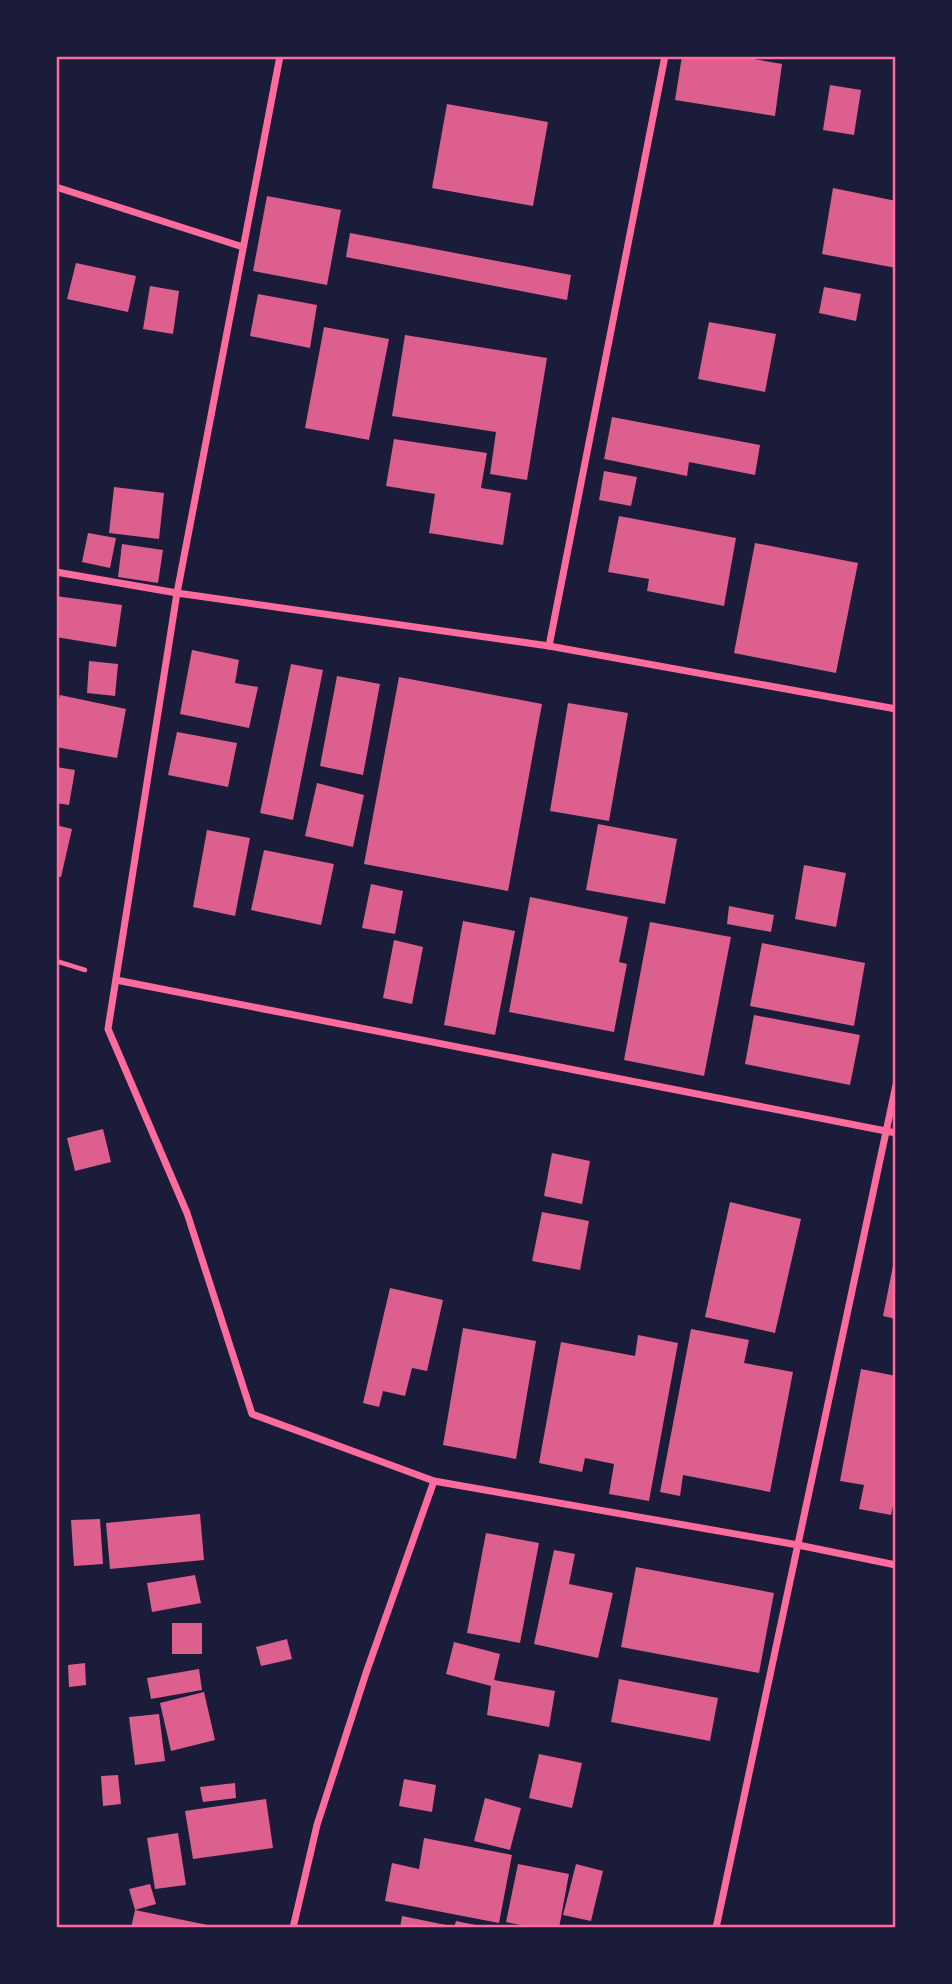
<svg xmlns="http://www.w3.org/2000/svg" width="952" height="1984" viewBox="0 0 952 1984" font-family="'Open Sans',sans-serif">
<rect width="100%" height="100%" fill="#1b1b3a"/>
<g fill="#dd5f8e">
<path d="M 682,56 L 737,56 L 782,64 L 775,116 L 675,100 Z"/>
<path d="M 830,85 L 861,90 L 854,135 L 823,130 Z"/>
<path d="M 447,104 L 548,122 L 533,206 L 432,188 Z"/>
<path d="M 833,188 L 896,201 L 896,268 L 822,254 Z"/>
<path d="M 267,196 L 341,210 L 327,285 L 253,271 Z"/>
<path d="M 350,233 L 571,275 L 567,300 L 346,257 Z"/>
<path d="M 76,263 L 136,276 L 128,312 L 67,299 Z"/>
<path d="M 150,286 L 179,291 L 173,334 L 143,329 Z"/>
<path d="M 824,287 L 861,294 L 856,321 L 819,313 Z"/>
<path d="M 258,294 L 317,305 L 310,348 L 250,336 Z"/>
<path d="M 709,322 L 776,334 L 765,392 L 698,379 Z"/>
<path d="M 324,327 L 389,339 L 369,440 L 305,428 Z"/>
<path d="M 405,335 L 547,358 L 527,480 L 490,474 L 496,432 L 392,416 Z"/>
<path d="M 612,417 L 760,445 L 755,475 L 689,462 L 687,476 L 604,459 Z"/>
<path d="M 394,439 L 487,453 L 481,488 L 511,493 L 503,545 L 429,533 L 435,494 L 386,486 Z"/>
<path d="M 604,471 L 637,477 L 631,506 L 599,500 Z"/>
<path d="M 114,487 L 164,493 L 159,539 L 109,533 Z"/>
<path d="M 619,516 L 736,538 L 724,606 L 647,591 L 649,579 L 608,572 Z"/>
<path d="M 88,533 L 116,538 L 110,568 L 82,562 Z"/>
<path d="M 755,543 L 858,563 L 836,673 L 734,653 Z"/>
<path d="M 122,544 L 163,550 L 158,583 L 118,577 Z"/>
<path d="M 56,596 L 122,605 L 116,647 L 56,637 Z"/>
<path d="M 192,650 L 239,660 L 235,683 L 258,687 L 249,728 L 180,714 Z"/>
<path d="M 89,661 L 118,664 L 115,696 L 87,693 Z"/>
<path d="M 291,664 L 323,670 L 293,820 L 260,813 Z"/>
<path d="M 337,676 L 380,684 L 363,775 L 320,766 Z"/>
<path d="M 399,677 L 542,704 L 508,891 L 364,864 Z"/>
<path d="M 60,695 L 126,709 L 117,758 L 56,747 L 56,713 Z"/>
<path d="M 568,703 L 628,713 L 609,821 L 550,811 Z"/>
<path d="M 177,732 L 237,743 L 228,787 L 168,775 Z"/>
<path d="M 56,767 L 75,770 L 69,805 L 56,803 Z"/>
<path d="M 317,783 L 364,795 L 353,847 L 305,836 Z"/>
<path d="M 598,824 L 677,839 L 665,904 L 586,890 Z"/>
<path d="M 56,825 L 72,829 L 61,877 L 56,876 Z"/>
<path d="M 207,830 L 250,838 L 235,916 L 193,907 Z"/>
<path d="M 264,850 L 334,864 L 321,925 L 251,910 Z"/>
<path d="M 804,865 L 846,873 L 836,927 L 795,919 Z"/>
<path d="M 371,884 L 403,891 L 395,934 L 362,928 Z"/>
<path d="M 530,897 L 628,917 L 619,962 L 627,964 L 614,1032 L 509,1012 Z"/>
<path d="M 729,906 L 774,915 L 771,932 L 727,924 Z"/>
<path d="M 463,921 L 515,931 L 495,1035 L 444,1025 Z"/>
<path d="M 650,922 L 731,937 L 704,1076 L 624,1060 Z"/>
<path d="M 394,940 L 423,947 L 412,1004 L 383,998 Z"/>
<path d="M 762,943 L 865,963 L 854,1026 L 750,1006 Z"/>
<path d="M 754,1015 L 860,1035 L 850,1085 L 745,1064 Z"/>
<path d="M 103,1129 L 111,1162 L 75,1171 L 67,1138 Z"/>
<path d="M 552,1153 L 590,1161 L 582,1204 L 544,1196 Z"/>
<path d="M 730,1202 L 801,1219 L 775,1333 L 705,1317 Z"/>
<path d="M 542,1212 L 589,1221 L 580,1270 L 532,1261 Z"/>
<path d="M 895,1256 L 896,1256 L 896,1319 L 883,1316 Z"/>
<path d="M 390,1288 L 443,1300 L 427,1371 L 412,1368 L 405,1396 L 383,1391 L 379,1407 L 363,1403 Z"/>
<path d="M 463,1328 L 536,1341 L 516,1459 L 443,1445 Z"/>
<path d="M 691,1329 L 749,1340 L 744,1363 L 793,1372 L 770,1492 L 683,1475 L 680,1496 L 660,1492 Z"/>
<path d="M 638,1335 L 678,1343 L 649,1501 L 609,1494 L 614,1464 L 585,1458 L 582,1472 L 539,1463 L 561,1342 L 635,1356 Z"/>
<path d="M 861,1369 L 896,1376 L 896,1492 L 891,1515 L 859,1509 L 864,1485 L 840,1481 Z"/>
<path d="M 200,1514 L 204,1560 L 110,1569 L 106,1523 Z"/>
<path d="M 100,1519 L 103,1564 L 74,1566 L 71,1520 Z"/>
<path d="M 486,1533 L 539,1543 L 520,1643 L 467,1633 Z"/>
<path d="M 554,1550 L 575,1554 L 569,1584 L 613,1593 L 598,1658 L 534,1644 Z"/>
<path d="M 636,1567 L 774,1593 L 759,1673 L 621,1647 Z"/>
<path d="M 195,1575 L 201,1603 L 152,1612 L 147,1583 Z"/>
<rect x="172" y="1623" width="30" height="31"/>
<path d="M 287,1639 L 292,1659 L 261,1666 L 256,1647 Z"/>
<path d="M 454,1642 L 500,1654 L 494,1680 L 555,1691 L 549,1727 L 487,1715 L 491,1686 L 446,1674 Z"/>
<path d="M 85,1663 L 86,1685 L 69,1687 L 68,1665 Z"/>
<path d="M 199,1669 L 202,1690 L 151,1699 L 147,1678 Z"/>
<path d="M 619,1679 L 718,1698 L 710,1741 L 611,1722 Z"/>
<path d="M 204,1692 L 215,1740 L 171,1751 L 160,1703 Z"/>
<path d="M 159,1714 L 165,1761 L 135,1765 L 129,1717 Z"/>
<path d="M 539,1754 L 582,1763 L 572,1808 L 529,1798 Z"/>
<path d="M 118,1775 L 121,1804 L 103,1806 L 101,1776 Z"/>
<path d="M 404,1779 L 436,1785 L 432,1812 L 399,1806 Z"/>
<path d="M 235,1783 L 236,1798 L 203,1802 L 200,1787 Z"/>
<path d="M 485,1798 L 521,1808 L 510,1850 L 474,1841 Z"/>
<path d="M 266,1799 L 273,1848 L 193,1859 L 185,1811 Z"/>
<path d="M 178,1833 L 186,1885 L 155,1889 L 147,1838 Z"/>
<path d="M 424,1838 L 512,1855 L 499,1923 L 385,1901 L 392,1863 L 419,1869 Z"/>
<path d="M 518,1864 L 569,1874 L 559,1928 L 536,1928 L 506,1922 Z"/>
<path d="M 576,1864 L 603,1871 L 591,1921 L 563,1915 Z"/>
<path d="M 150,1884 L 156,1904 L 135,1910 L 222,1928 L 131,1928 L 135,1910 L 129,1889 Z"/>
<path d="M 402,1916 L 446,1925 L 446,1928 L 400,1928 Z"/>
<path d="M 456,1921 L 485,1927 L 485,1928 L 454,1928 Z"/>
</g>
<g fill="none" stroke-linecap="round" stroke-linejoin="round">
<path stroke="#ff6b9d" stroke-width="4.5" d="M 56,961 L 85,970"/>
<g stroke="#ff6b9d" stroke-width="7">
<path d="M 280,56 L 177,593 L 108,1029 L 187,1213 L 252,1414 L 434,1481 L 798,1545 L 896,1565"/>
<path d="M 56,187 L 243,247"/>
<path d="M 56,572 L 177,593 L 549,646 L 896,709"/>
<path d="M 549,646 L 665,56"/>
<path d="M 116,980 L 896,1133"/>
<path d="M 293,1928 L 317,1825 L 366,1673 L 434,1481"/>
<path d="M 716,1928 L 896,1085"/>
</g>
</g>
<rect width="952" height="1984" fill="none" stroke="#1b1b3a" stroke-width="116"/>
<rect x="58" y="58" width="836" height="1868" fill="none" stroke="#ff6b9d" stroke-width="2.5"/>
</svg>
